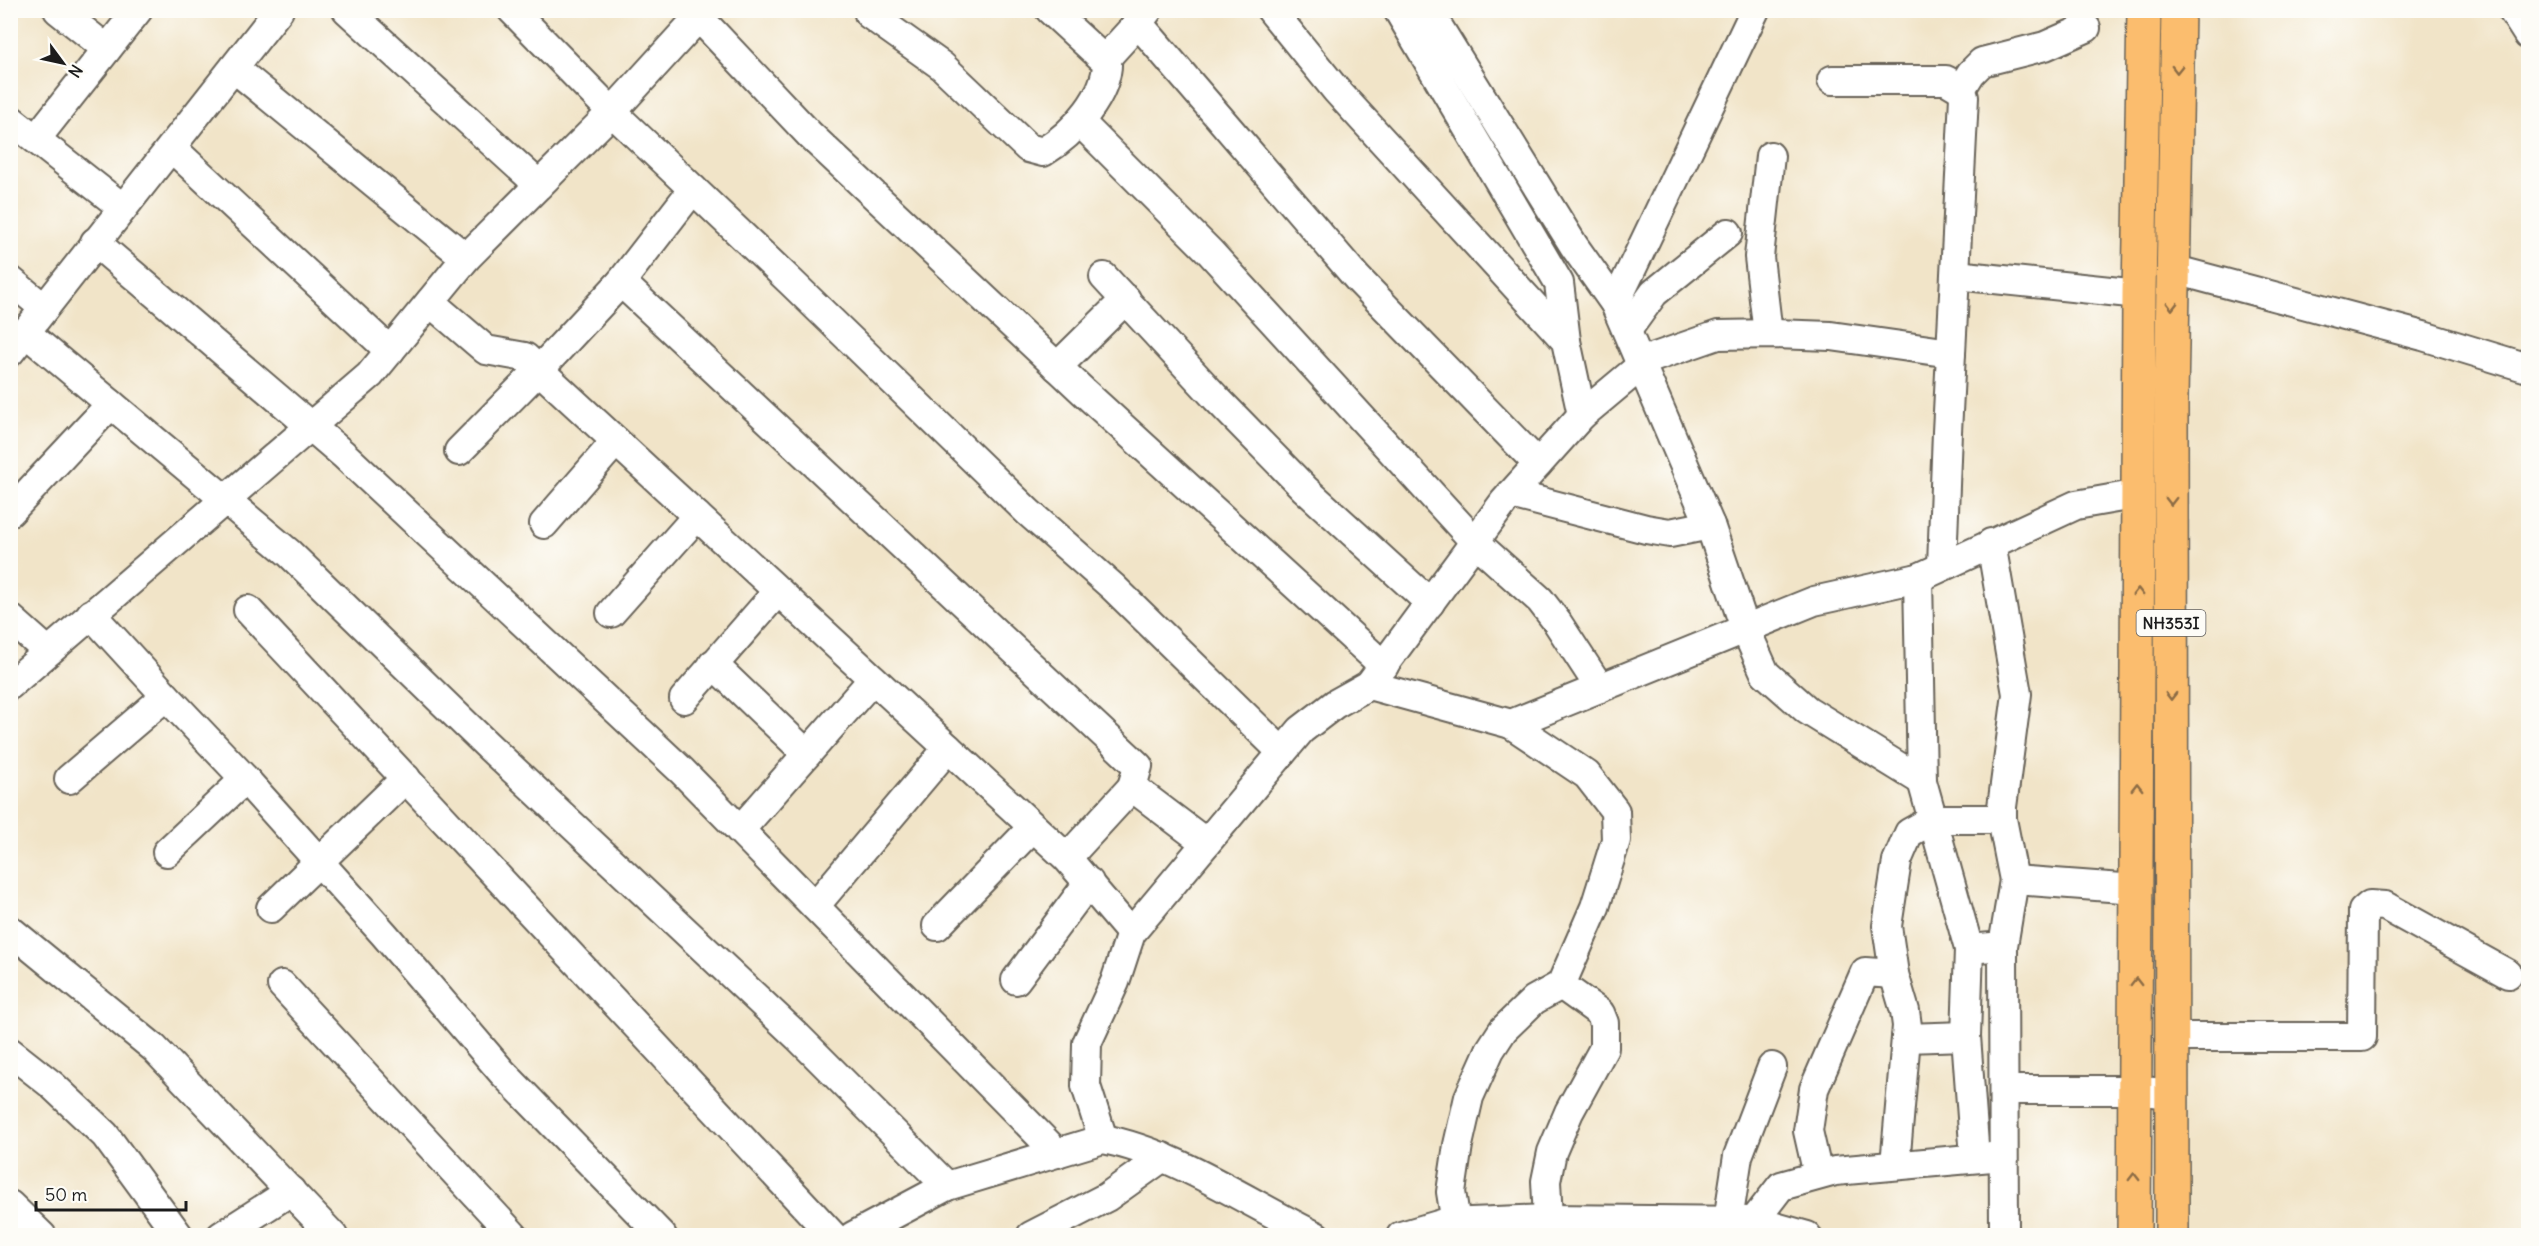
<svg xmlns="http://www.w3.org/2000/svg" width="2539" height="1246" viewBox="0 0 2539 1246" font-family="Delius,sans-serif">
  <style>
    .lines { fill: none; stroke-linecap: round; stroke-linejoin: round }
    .minor-casing { stroke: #676258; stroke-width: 32 }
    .highway-casing { stroke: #676258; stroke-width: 36 }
    .minor { stroke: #fff; stroke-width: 28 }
    .highway { stroke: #fbbd6e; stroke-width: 33 }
    .oneway { stroke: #8c6c45 }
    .labels { text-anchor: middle; stroke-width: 4.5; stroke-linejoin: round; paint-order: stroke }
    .shield { fill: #fdfcf7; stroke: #605f5e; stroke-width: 1.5 }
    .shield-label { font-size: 16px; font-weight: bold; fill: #1c1c1c }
  </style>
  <rect width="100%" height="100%" fill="#fdfcf7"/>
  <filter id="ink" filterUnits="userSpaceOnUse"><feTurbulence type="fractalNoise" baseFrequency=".0167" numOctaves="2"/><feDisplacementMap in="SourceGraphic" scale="12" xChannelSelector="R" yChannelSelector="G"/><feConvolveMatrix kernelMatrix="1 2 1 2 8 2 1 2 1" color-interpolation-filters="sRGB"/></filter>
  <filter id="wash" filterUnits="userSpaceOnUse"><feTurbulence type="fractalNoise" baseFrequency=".008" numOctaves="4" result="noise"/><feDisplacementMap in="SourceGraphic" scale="24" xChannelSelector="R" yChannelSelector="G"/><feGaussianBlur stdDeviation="1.35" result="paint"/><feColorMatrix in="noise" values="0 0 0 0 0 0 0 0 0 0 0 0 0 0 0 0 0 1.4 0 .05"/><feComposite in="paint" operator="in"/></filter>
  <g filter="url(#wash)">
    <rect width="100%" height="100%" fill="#f1e4c8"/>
  </g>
  <g filter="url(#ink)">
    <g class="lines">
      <defs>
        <g id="minor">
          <path d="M58 10 107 49"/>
          <path d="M347 10 539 185"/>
          <path d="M512 10 612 112 791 282 1028 512 1113 587 1282 752"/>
          <path d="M692 10 810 135 1084 392 1384 666"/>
          <path d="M873 10 869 14 942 66 1028 148 1043 152C1073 134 1110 94 1107 57"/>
          <path d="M1050 10 1100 56 1107 57 1138 23"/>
          <path d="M1148 10 1138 23 1357 278 1538 464"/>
          <path d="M1271 10 1336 90 1566 341 1582 415"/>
          <path d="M1398 10 1559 283 1566 341"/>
          <path d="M1428 10 1574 246 1615 304 1710 525 1745 628 1765 673 1807 710 1922 781"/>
          <path d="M2512 10 2528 35"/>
          <path d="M234 68 466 258"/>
          <path d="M1832 80H1946L1961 89 1964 97 1947 432 1942 566"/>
          <path d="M1961 89 1971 73 1982 62 2045 46 2086 28"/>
          <path d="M10 119 123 208"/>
          <path d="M1080 122 1210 252 1475 542 1540 600 1557 622 1600 688"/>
          <path d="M36 139 138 10"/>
          <path d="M172 148 390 351"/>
          <path d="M693 189 621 282 1138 766 1132 787 1206 843"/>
          <path d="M95 242 343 454 682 771 1057 1153"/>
          <path d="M2172 269 2423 336 2528 368"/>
          <path d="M1956 275 2139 294"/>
          <path d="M1104 277 1216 398 1305 489 1430 603"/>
          <path d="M10 280 44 308"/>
          <path d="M430 302 486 350 525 357 539 370 1067 858 1131 933"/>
          <path d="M1615 304 1755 10"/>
          <path d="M1628 329 1654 293 1728 233"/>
          <path d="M25 332 289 553 486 744 798 1037 947 1186"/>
          <path d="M1768 334 1759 257 1770 156"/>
          <path d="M10 352 279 10"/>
          <path d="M1057 367 1126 299"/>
          <path d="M459 451 539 370 621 282"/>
          <path d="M1511 494 1646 529 1670 533 1710 525"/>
          <path d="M10 512 111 404"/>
          <path d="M544 524 616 441"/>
          <path d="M1991 543 2017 694 2002 807V819L2014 880"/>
          <path d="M1918 578 1922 781 1969 949 2003 946"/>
          <path d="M248 610 833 1236"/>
          <path d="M611 613 697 516"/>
          <path d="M91 614 166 696"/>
          <path d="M10 618 47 651"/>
          <path d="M713 664 807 754"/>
          <path d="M10 685 370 375 466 258 612 112 705 10"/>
          <path d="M1369 685 1511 724 1814 601 1918 578 2076 505 2139 494"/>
          <path d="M684 699 778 591"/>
          <path d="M69 779 166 696 245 779 384 934 502 1072 662 1236"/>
          <path d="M740 830 873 679"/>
          <path d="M167 852 245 779"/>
          <path d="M1067 858 1132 787"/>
          <path d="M815 906 948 748"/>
          <path d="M271 908 406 778"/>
          <path d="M937 926 1033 827"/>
          <path d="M10 930 154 1048 333 1236"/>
          <path d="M1969 949 1966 1036 1975 1158"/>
          <path d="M1894 974 1905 1011 1907 1026 1895 1165"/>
          <path d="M1016 980 1089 882"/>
          <path d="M282 985 514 1236"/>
          <path d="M2170 1037H2362L2363 911 2370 905 2385 906 2508 974"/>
          <path d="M1906 1038 1966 1036"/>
          <path d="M10 1052 52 1085 105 1135 179 1236"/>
          <path d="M2004 1090H2135L2171 1094"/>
          <path d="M1103 1139 1086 1086 1087 1043 1115 982 1131 933 1301 730 1335 704 1369 685 1504 502 1582 415 1649 359 1718 335 1775 334 1831 336 1951 353"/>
          <path d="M1818 1175 1808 1131 1814 1089 1865 972 1894 974 1887 926 1897 861 1909 833 1934 819H2002"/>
          <path d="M10 1205 42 1236"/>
          <path d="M1548 1219 1546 1181 1552 1152 1569 1112 1604 1048V1023L1600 1013 1561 985"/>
          <path d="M1728 1221 1738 1156 1772 1067"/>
          <path d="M1754 1221 1807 1236"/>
          <path d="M1456 1223 1451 1192 1458 1145 1469 1097 1490 1050 1503 1030 1534 1000 1561 985 1595 907 1616 840 1615 811 1587 775 1511 724"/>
          <path d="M221 1236 291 1191"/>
          <path d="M853 1236 947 1186 1103 1139C1174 1152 1250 1204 1316 1236"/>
          <path d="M1031 1236 1107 1197 1163 1157"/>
          <path d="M1401 1236 1445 1223 1548 1219 1754 1221 1781 1186 1835 1171 2003 1156"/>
          <path d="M2004 1236 2003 946 2014 880 2136 889"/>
        </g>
        <g id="highway">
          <path d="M2134 1236 2139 294 2144 10"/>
          <path d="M2172 1236 2171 399 2178 10"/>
        </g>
      </defs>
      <use href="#minor" class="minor-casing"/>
      <use href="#highway" class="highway-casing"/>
      <use href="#minor" class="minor"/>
      <use href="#highway" class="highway"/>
    </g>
    <defs><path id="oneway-chevron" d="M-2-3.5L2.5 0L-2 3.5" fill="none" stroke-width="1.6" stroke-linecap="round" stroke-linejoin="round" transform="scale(1.5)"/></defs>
    <g class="oneway">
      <use href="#oneway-chevron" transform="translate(2177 69) rotate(91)"/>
      <use href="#oneway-chevron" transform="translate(2172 306) rotate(90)"/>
      <use href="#oneway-chevron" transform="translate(2171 501) rotate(90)"/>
      <use href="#oneway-chevron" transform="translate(2138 592) rotate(-90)"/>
      <use href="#oneway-chevron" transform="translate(2171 696) rotate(90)"/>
      <use href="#oneway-chevron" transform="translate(2137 787) rotate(-90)"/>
      <use href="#oneway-chevron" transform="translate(2136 982) rotate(-90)"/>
      <use href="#oneway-chevron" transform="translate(2134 1177) rotate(-90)"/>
    </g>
  </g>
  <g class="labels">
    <rect class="shield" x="2136.5" y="610" width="69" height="26" rx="4.5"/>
    <g class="shield-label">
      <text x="2171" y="629">NH353I</text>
    </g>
  </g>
  <rect width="2539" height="1246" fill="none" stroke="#fdfcf7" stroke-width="36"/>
  <g transform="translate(63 63) rotate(123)" stroke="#fdfcf7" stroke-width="4.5" paint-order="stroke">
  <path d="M0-4.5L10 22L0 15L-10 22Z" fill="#1c1c1c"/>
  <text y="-9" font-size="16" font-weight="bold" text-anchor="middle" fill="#1c1c1c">N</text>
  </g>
  <path d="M36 1201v9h150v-9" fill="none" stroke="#1c1c1c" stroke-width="3"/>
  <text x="45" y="1201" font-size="18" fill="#1c1c1c" stroke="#fdfcf7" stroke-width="4.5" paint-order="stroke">50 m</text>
</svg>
